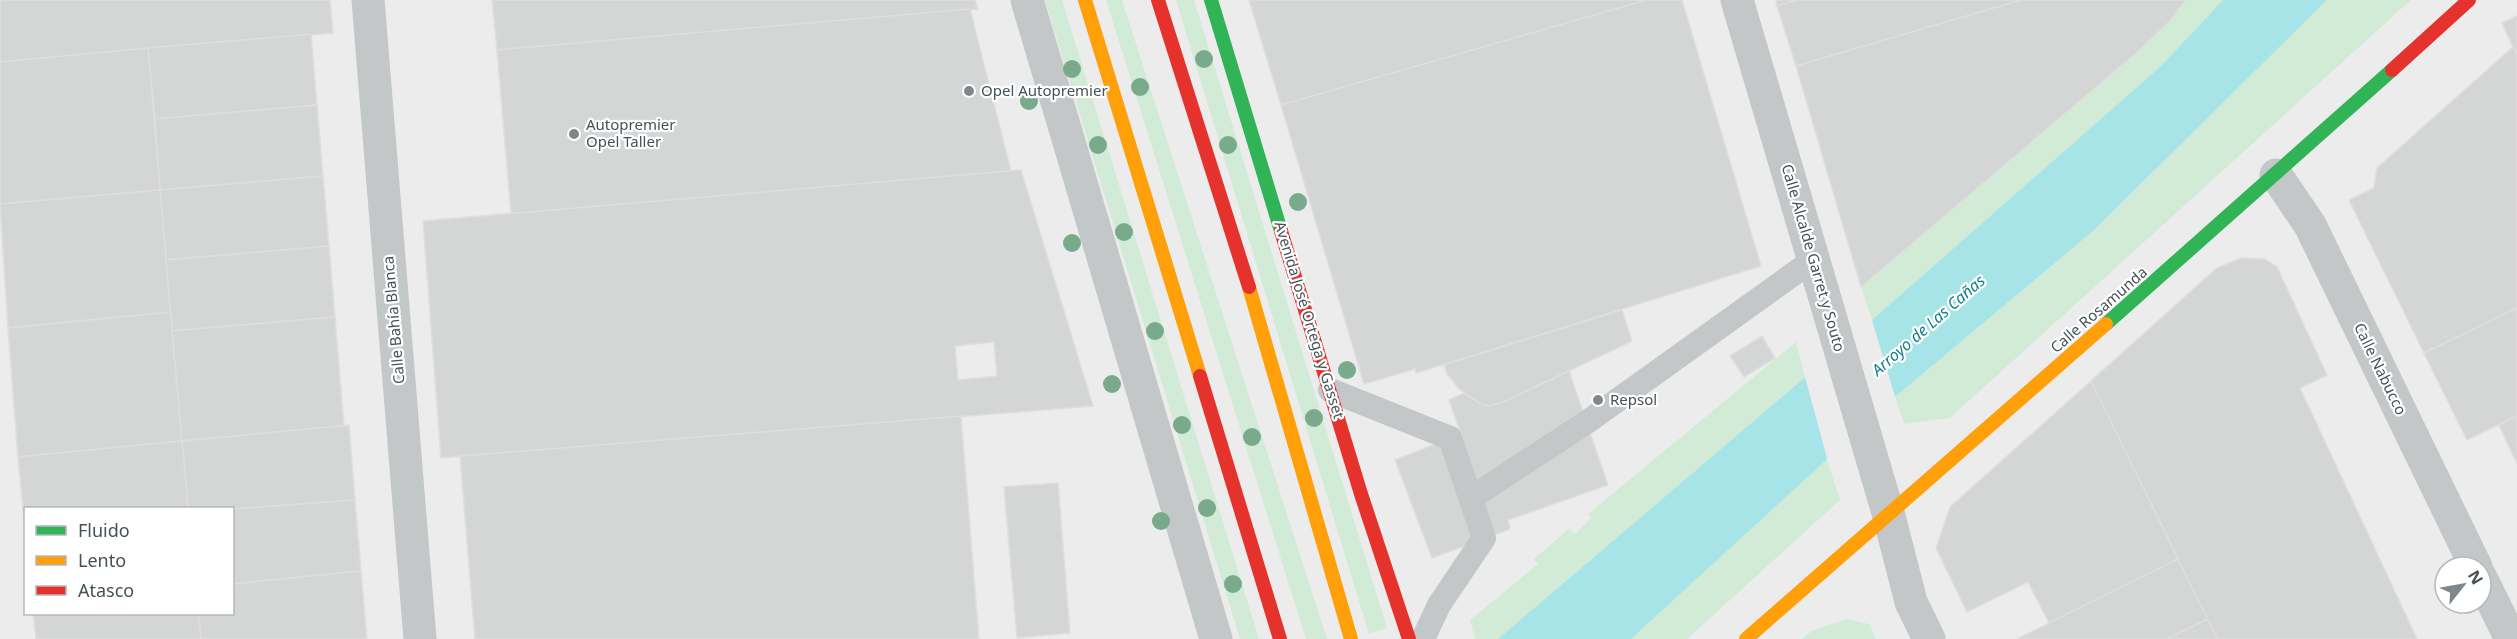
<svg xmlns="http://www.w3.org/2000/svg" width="2517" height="639" viewBox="0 0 2517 639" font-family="'Noto Sans',sans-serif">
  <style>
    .green { fill: #d1ebd7 }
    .water { fill: #a6e4e8 }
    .pier { fill: #edecec }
    .building { fill: #d4d5d5; stroke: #dededf; stroke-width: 1.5; fill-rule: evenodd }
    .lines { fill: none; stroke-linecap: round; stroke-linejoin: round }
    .lane { stroke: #c3c7c8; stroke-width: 24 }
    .street { stroke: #c3c7c8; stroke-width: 33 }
    .fast { stroke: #30b455; stroke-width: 14 }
    .slow { stroke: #ff9f0a; stroke-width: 14 }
    .jam { stroke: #e5322d; stroke-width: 14 }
    .tree { fill: #79aa8b }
    .poi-dot { fill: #80878b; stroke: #fff; stroke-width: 2 }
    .labels { text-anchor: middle; stroke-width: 4.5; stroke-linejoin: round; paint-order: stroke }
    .poi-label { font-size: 15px; fill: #455157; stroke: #fff; text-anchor: start }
    .street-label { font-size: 15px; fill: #455157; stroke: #fff }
    .water-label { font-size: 16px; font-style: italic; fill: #127f88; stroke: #fff }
  </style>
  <rect width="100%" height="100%" fill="#edecec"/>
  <g class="green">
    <path d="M1045 0H1062L1259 639H1240Z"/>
    <path d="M1106 0H1122L1327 639H1306Z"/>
    <path d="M1176 0H1194L1387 628 1369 634Z"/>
    <path d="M2186 0H2223L2161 66 1872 320 1861 287 2135 54 2170 21Z"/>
    <path d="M2327 0H2411L1950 418 1904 424 1895 397 2093 231Z"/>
    <path d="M1796 342 1805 377 1498 639H1475L1470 620 1538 564 1534 559 1569 529 1575 534 1591 518 1588 514Z"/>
    <path d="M1827 459 1840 500 1687 639H1631Z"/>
    <path d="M1846 619 1869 624 1876 639H1802L1812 631Z"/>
  </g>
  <path class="water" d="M2223 0H2327L2093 231 1895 397 1631 639H1498L1872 320 2161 66Z"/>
  <path class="pier" d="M1871 317 1896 400 1828 462 1804 373Z"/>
  <g class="building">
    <path d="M0 0H330L333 33 0 62Z"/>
    <path d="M492 0H975L978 9 497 50Z"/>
    <path d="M1249 0H1647L1281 105Z"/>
    <path d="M1647 0H1682L1761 266 1416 373 1415 369 1364 384 1281 105Z"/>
    <path d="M1776 0H1798L1777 6Z"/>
    <path d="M1798 0H2021L1796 66 1777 6Z"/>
    <path d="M2021 0H2186L2170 21 2135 54 1861 287 1796 66Z"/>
    <path d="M970 9 1011 171 511 214 497 50Z"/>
    <path d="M2517 16V56L2502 23Z"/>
    <path d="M311 34 317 105 155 119 148 48Z"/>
    <path d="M2513 47 2517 56V308L2424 353 2349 200 2374 188 2377 168Z"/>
    <path d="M148 48 160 190 0 204V62Z"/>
    <path d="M317 105 323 176 160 190 155 119Z"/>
    <path d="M1021 170 1093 406 441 458 423 221ZM994 342 997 376 958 380 955 346Z"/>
    <path d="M323 176 329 246 166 260 160 190Z"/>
    <path d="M160 190 171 312 8 328 0 204Z"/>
    <path d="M329 246 335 317 172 331 166 260Z"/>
    <path d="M2241 258 2265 259 2277 267 2327 375 2300 388 2417 639H2217L2091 381 2217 268Z"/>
    <path d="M2517 308V416L2467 440 2424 353Z"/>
    <path d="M1622 310 1632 341 1506 401 1489 406 1481 404 1459 389 1447 374 1444 365Z"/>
    <path d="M171 312 182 441 18 457 8 328Z"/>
    <path d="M335 317 344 426 182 441 172 331Z"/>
    <path d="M1762 336 1775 358 1744 377 1730 356Z"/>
    <path d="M1569 371 1608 485 1508 520 1510 529 1432 558 1395 460 1461 434 1449 400 1464 393 1481 404 1489 406 1506 401Z"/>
    <path d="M2091 381 2178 559 2049 623 2028 582 1967 612 1936 548 1950 507Z"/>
    <path d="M961 416 979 639H475L460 456Z"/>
    <path d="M2517 416V464L2499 425Z"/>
    <path d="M349 425 355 500 232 509 188 508 182 441Z"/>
    <path d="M182 441 188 508H26L25 529 18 457Z"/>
    <path d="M1058 483 1070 633 1017 638 1004 487Z"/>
    <path d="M355 500 361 571 232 584V509Z"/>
    <path d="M2178 559 2208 619 2167 639H2017Z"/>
    <path d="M361 571 367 639H201L198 614H232V584Z"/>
    <path d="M33 614H198L201 639H36Z"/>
    <path d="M2208 619 2217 639H2167Z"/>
  </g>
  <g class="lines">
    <g class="lane">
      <path d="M1330 390 1450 438 1484 538 1439 605 1423 639"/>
      <path d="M1471 498 1587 422 1813 260"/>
    </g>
    <g class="street">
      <path d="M368 0 420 639"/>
      <path d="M1027 0 1216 639"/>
      <path d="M1737 0 1889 516 1911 602 1929 639"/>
      <path d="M2276 175 2310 225 2476 567"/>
      <path d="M2481 578 2511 639"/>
    </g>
    <g class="fast">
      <path d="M1211 0 1281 231"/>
      <path d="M2106 324 2392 70"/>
    </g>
    <g class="slow">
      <path d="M1085 0 1200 376"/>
      <path d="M1249 287 1351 639"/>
      <path d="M1746 639 2106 324"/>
    </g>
    <g class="jam">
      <path d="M1158 0 1249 287"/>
      <path d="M2392 70 2469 0"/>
      <path d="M1281 231 1361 494 1409 639"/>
      <path d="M1200 376 1280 639"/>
    </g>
  </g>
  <g class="tree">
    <circle cx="1204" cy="59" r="9"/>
    <circle cx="1072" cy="69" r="9"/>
    <circle cx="1140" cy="87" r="9"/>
    <circle cx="1029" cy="101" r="9"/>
    <circle cx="1098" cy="145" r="9"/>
    <circle cx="1228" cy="145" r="9"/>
    <circle cx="1298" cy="202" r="9"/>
    <circle cx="1124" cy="232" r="9"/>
    <circle cx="1072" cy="243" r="9"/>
    <circle cx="1155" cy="331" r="9"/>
    <circle cx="1347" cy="370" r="9"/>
    <circle cx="1112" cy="384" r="9"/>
    <circle cx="1314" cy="418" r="9"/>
    <circle cx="1182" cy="425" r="9"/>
    <circle cx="1252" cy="437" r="9"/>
    <circle cx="1207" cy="508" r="9"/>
    <circle cx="1161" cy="521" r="9"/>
    <circle cx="1233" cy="584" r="9"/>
  </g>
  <g class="poi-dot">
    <circle cx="969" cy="91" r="6"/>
    <circle cx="574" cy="134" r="6"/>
    <circle cx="1598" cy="400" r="6"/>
  </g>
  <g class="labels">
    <g class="poi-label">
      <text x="981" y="96">Opel Autopremier</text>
      <text x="586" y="130">Autopremier<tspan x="586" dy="17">Opel Taller</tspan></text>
      <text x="1610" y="405">Repsol</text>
    </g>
    <g class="street-label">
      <text transform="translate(1813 258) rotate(74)" y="5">Calle Alcalde Garret y Souto</text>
      <text transform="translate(2099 310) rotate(-41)" y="5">Calle Rosamunda</text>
      <text transform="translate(394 320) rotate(-95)" y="5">Calle Bahía Blanca</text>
      <text transform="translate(1309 320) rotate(73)" y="5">Avenida José Ortega y Gasset</text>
      <text transform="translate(2380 369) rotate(64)" y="5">Calle Nabucco</text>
    </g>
    <g class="water-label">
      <text transform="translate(1928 325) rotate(-41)" y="6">Arroyo de Las Cañas</text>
    </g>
  </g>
  <rect x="24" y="507" width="210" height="108" fill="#ffffff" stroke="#b5b9bc" stroke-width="1.5"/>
  <rect x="36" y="526" width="30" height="9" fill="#30b455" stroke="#b5b9bc" stroke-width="1.5"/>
  <text x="78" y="537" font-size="18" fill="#455157">Fluido</text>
  <rect x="36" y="556" width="30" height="9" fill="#ff9f0a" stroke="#b5b9bc" stroke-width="1.5"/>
  <text x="78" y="567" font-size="18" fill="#455157">Lento</text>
  <rect x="36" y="586" width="30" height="9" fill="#e5322d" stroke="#b5b9bc" stroke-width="1.5"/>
  <text x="78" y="597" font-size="18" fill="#455157">Atasco</text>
  <g transform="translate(2463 585) rotate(59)"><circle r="28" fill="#ffffff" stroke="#b5b9bc" stroke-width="1.5"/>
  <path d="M0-4.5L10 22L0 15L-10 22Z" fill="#80878b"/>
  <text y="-9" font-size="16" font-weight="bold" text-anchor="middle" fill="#455157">N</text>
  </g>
</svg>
